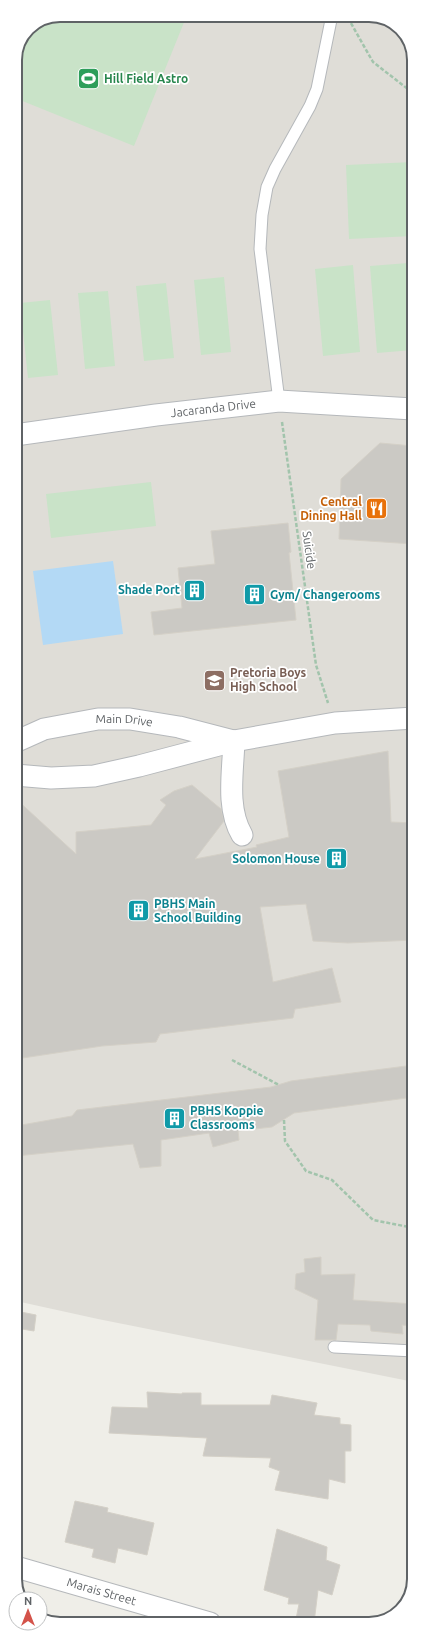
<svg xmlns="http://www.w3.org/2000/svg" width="429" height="1639" viewBox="0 0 429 1639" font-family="Ubuntu,sans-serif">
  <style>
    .education { fill: #dfddd7 }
    .green { fill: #c9e3c8 }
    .water { fill: #b3d9f5 }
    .building { fill: #cbc9c4; stroke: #d4d0c7 }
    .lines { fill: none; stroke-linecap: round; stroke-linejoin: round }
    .service-casing { stroke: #b5b8bb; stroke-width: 13 }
    .minor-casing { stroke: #b5b8bb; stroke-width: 23 }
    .path { stroke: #a2c4ac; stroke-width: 2.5; stroke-dasharray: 4 2; stroke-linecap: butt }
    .service { stroke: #fff; stroke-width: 11 }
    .minor { stroke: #fff; stroke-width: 21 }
    .labels { text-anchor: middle; stroke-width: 3.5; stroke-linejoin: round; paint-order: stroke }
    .leisure-label { font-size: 12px; font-weight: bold; fill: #27864d; stroke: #fff; text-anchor: start }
    .street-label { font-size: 12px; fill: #5f6366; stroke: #fff }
    .food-label { font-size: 12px; font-weight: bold; fill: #c56008; stroke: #fff; text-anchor: end }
    .culture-label { font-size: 12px; font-weight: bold; fill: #0d838f; stroke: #fff; text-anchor: start }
    .education-label { font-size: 12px; font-weight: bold; fill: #785e54; stroke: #fff; text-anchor: start }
    .rim { fill: none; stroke: #5f6366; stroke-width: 2 }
  </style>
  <rect width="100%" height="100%" fill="#efeee8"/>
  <path class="education" d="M61 15H374L399 26 413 52 414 1382 98 1319 16 1301 15 60 28 28Z"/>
  <g class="green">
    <path d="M61 15H187L134 146 15 98V60L28 28Z"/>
    <path d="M413 162V236L349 239 346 165Z"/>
    <path d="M408 263 413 332V350L377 353 370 266Z"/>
    <path d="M353 265 360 352 323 356 315 269Z"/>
    <path d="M224 277 231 352 201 355 194 280Z"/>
    <path d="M166 283 174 358 144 361 136 286Z"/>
    <path d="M108 291 115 366 85 369 78 293Z"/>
    <path d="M50 300 58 375 28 378 20 303Z"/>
    <path d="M151 482 156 526 51 538 46 494Z"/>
  </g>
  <path class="water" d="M113 561 123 634 43 645 33 571Z"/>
  <g class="building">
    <path d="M380 443 413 446V544L339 539 341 479Z"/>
    <path d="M288 523 291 552 289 553 296 620 154 635 151 612 182 608 178 568 215 564 211 531Z"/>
    <path d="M388 751 391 822 414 823V940L348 943 313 941 306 904 260 907 273 982 332 968 341 1002 295 1009 293 1018 160 1034 156 1042 102 1046 16 1059 15 798 76 854V832L151 825 166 805 160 800 174 791 192 785 221 809 224 821 195 859 257 847 256 845 289 837 278 771Z"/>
    <path d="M414 1065V1097L294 1113 272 1127 238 1131 239 1140 213 1147 209 1133 161 1140V1166L140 1168 133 1144 16 1156V1126L72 1116 77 1110 271 1087 291 1081Z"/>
    <path d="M321 1257V1275L355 1274 353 1300 414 1304V1326L402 1325 403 1334 371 1331 370 1325 338 1324 336 1340H315L318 1300 295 1289 296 1274 305 1272 304 1259Z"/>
    <path d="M16 1311 36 1315 34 1331 16 1328Z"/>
    <path d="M147 1392 182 1394V1393H201V1405H270L272 1395 317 1403 314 1415 340 1418V1424L351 1425V1451H345V1483L329 1479 328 1499 275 1490 280 1471 269 1467 271 1458 203 1456 207 1438 109 1433 112 1407 148 1408Z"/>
    <path d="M75 1501 108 1508 107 1512 154 1523 147 1555 118 1548 115 1563 92 1557 94 1549 65 1542Z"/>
    <path d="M277 1529 327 1547 326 1560 340 1565 332 1595 318 1590 314 1623 296 1619 299 1604H288L289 1598 264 1590Z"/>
  </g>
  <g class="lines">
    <defs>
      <g id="service">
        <path d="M279 401 260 249 262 215 267 187 275 169 310 106 317 89 332 15"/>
        <path d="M334 1347 414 1351"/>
      </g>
      <g id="minor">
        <path id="s1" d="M15 435 156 415 279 401 413 409"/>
        <path d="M234 741C233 772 226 808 242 835"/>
        <path id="s2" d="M15 742 44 729 98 719H130L179 727 233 741"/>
        <path d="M15 775 51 778 94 776 139 766 234 741 335 723 414 718"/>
        <path id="s3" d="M16 1567 210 1623"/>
      </g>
    </defs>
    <use href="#service" class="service-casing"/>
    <use href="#minor" class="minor-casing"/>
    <g class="path">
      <path d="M348 18 373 62 413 93"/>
      <path d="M282 422 316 665 328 703"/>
      <path d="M232 1060 279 1085"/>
      <path d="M284 1120 285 1141 306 1171 332 1180 373 1220 409 1227 414 1226"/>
    </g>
    <use href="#service" class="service"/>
    <use href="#minor" class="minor"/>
  </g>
  <defs>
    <symbol id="stadium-square" viewBox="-11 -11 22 22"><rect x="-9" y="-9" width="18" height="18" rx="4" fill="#2e9e5b" stroke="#fff"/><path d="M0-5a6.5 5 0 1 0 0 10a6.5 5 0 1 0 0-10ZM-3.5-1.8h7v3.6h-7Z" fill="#fff"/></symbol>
    <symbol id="restaurant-square" viewBox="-11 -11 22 22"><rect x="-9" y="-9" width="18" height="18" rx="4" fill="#e8710a" stroke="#fff"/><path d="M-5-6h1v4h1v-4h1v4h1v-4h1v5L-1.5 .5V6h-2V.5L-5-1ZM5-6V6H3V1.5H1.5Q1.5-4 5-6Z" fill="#fff"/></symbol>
    <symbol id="building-square" viewBox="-11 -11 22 22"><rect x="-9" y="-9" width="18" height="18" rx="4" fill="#0f9aa8" stroke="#fff"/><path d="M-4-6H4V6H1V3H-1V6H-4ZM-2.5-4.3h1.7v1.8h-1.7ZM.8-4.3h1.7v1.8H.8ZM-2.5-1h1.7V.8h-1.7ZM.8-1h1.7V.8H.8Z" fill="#fff"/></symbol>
    <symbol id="school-square" viewBox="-11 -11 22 22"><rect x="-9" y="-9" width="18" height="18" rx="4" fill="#8d6e63" stroke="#fff"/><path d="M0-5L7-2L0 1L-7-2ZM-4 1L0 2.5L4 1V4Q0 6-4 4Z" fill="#fff"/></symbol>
  </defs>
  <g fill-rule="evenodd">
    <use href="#stadium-square" x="76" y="66" width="25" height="25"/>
    <use href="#restaurant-square" x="364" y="496" width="25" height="25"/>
    <use href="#building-square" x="182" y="578" width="25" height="25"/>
    <use href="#building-square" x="242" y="582" width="25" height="25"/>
    <use href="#school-square" x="202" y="668" width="25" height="25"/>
    <use href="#building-square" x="324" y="846" width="25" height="25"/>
    <use href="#building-square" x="126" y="898" width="25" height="25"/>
    <use href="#building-square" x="162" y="1106" width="25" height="25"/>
  </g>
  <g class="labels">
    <g class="leisure-label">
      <text x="104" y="83">Hill Field Astro</text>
    </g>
    <g class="street-label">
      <text dy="4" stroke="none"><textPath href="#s1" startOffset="200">Jacaranda Drive</textPath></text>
      <text transform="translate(309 550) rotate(82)" y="4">Suicide</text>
      <text dy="4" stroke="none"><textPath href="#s2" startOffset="113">Main Drive</textPath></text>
      <text dy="4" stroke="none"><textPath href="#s3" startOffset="89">Marais Street</textPath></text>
    </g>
    <g class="food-label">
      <text x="362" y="506">Central<tspan x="362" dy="14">Dining Hall</tspan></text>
    </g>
    <g class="culture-label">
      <text x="180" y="594" text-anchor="end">Shade Port</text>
      <text x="270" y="599">Gym/ Changerooms</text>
      <text x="320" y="863" text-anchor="end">Solomon House</text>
      <text x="154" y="908">PBHS Main<tspan x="154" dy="14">School Building</tspan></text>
      <text x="190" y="1115">PBHS Koppie<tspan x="190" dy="14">Classrooms</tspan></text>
    </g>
    <g class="education-label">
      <text x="230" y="677">Pretoria Boys<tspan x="230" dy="14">High School</tspan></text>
    </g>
  </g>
  <path d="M0 0H429V1639H0ZM60 22H369A38 38 0 0 1 407 60V1579A38 38 0 0 1 369 1617H60A38 38 0 0 1 22 1579V60A38 38 0 0 1 60 22Z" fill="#fff" fill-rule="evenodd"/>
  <path class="rim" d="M60 22H369A38 38 0 0 1 407 60V1579A38 38 0 0 1 369 1617H60A38 38 0 0 1 22 1579V60A38 38 0 0 1 60 22Z"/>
  <g transform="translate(28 1611)"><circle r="19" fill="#ffffff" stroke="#bfc1c2"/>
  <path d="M0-3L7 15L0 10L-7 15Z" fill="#d4534a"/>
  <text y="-6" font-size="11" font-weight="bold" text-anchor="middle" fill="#5f6366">N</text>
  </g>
</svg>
